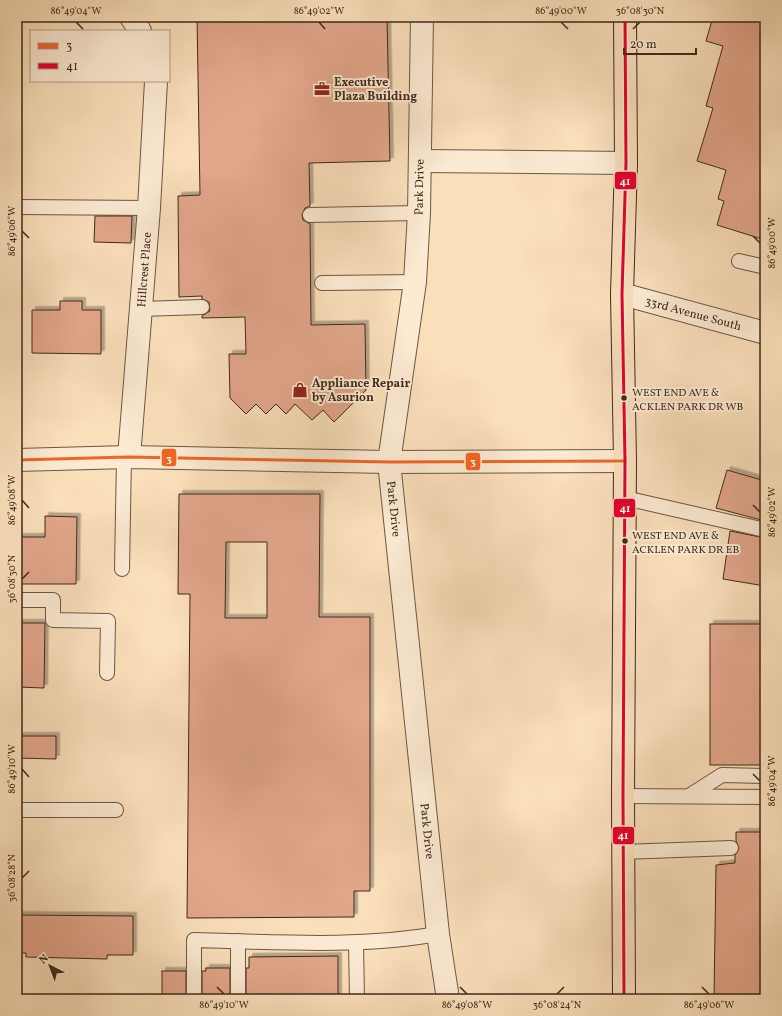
<svg xmlns="http://www.w3.org/2000/svg" width="782" height="1016" viewBox="0 0 782 1016" font-family="Vollkorn,serif">
  <style>
    .building { fill: #e2a68b; stroke: #3f291a; fill-rule: evenodd; filter: url(#shadow) }
    .lines { fill: none; stroke-linecap: round; stroke-linejoin: round }
    .service-casing { stroke: #6e5642; stroke-width: 16 }
    .minor-casing { stroke: #6e5642; stroke-width: 24 }
    .primary-casing { stroke: #3f291a; stroke-width: 24 }
    .service { stroke: #fcead3; stroke-width: 14 }
    .minor { stroke: #fcead3; stroke-width: 22 }
    .primary { stroke: #fadfbb; stroke-width: 22 }
    .bus-1-casing { stroke: #fcead3; stroke-width: 6 }
    .bus-2-casing { stroke: #fcead3; stroke-width: 6 }
    .bus-1 { stroke: #f26522; stroke-width: 3 }
    .bus-2 { stroke: #e4002b; stroke-width: 3 }
    .ticks { fill: none; stroke: #3f291a; stroke-width: 1.5 }
    .bus-dot { fill: #3f291a; stroke: #fcead3; stroke-width: 1.5 }
    .labels { text-anchor: middle; stroke-width: 4; stroke-linejoin: round; paint-order: stroke }
    .bus-label { font-size: 11px; fill: #3f291a; stroke: #fcead3; text-anchor: start }
    .poi-label { font-size: 12px; font-weight: bold; fill: #3f291a; stroke: #fcead3; text-anchor: start }
    .street-label { font-size: 12px; fill: #3f291a; stroke: #fcead3 }
    .line-badge { stroke: #fcead3; stroke-width: 1.5 }
    .badge-label { font-size: 11px; text-anchor: middle; font-weight: bold; fill: #fff }
    .neatline { fill: none; stroke: #3f291a; stroke-width: 1.5 }
    .ticks-label { font-size: 10px; text-anchor: middle; fill: #3f291a }
  </style>
  <defs>
    <filter id="shadow"><feDropShadow dx="3.5" dy="-3.5" stdDeviation="0" flood-color="#0004"/></filter>
  </defs>
  <rect width="100%" height="100%" fill="#fadfbb"/>
  <filter id="stains"><feTurbulence type="fractalNoise" baseFrequency=".005" numOctaves="4"/><feColorMatrix values="0 0 0 0 .2 0 0 0 0 .09 0 0 0 0 .02 0 0 0 .5 -.17"/></filter>
  <radialGradient id="worn" r=".72"><stop offset=".6" stop-color="#630" stop-opacity="0"/><stop offset="1" stop-color="#630" stop-opacity=".3"/></radialGradient>
  <g class="building">
    <path d="M197 17H387L390 161 309 163 310 206 305 208 302 215 303 220 310 224 311 325 365 324 366 390 334 422 323 410 312 420 295 404 286 414 276 404 266 414 256 404 246 414 230 398 229 354H246L245 317 202 318V316L210 311 209 302 202 299V296L179 297 178 196 200 195Z"/>
    <path d="M713 17H765V240L717 225 724 201 718 199 726 170 697 161 713 108 706 106 723 46 706 41Z"/>
    <path d="M95 216H132L131 243 94 242Z"/>
    <path d="M60 301H82V310H101V354L32 353V310H60Z"/>
    <path d="M727 470 765 481V521L716 508Z"/>
    <path d="M179 494H320L319 617H370V891H354V917L187 918 190 594H178ZM226 542H267V618H225Z"/>
    <path d="M45 516 77 517 76 584H17V537H45Z"/>
    <path d="M730 531 765 538V586L723 579Z"/>
    <path d="M17 623H45L44 688 17 687Z"/>
    <rect x="710" y="624" width="55" height="141"/>
    <path d="M17 736H56V759L17 758Z"/>
    <path d="M736 832H765V999H714L716 865 735 863V855L739 848 736 841Z"/>
    <path d="M17 915 133 916V955H107V959L26 957V953H17Z"/>
    <path d="M338 956V999H246V968H249V957Z"/>
    <path d="M206 968H230V999H202V971H206Z"/>
    <rect x="162" y="971" width="24" height="28"/>
  </g>
  <g class="lines">
    <defs>
      <g id="service">
        <path d="M17 207 149 208"/>
        <path d="M310 215 419 213"/>
        <path d="M739 261 765 267"/>
        <path d="M322 283 415 282"/>
        <path d="M141 309 202 307"/>
        <path d="M625 498 765 530"/>
        <path d="M122 569 124 457"/>
        <path d="M17 600H53V620L108 621 107 673"/>
        <path d="M623 796 765 797"/>
        <path d="M689 796 722 775 765 776"/>
        <path d="M17 810H116"/>
        <path d="M623 852 731 848"/>
        <path d="M238 941V999"/>
        <path d="M356 943 357 999"/>
        <path d="M194 999V940C275 942 358 948 438 934"/>
      </g>
      <g id="minor">
        <path d="M131 17 140 31"/>
        <path id="s1" d="M422 17 419 213 415 282 389 462 438 934 448 999"/>
        <path d="M420 161 626 163"/>
        <path id="s2" d="M622 294 765 333"/>
        <path id="s3" d="M129 457 149 208 156 81"/>
        <path d="M17 460 129 457 389 462 625 461"/>
      </g>
      <path id="primary" d="M624 999 623 796 625 461 622 294 626 163 625 17"/>
    </defs>
    <use href="#service" class="service-casing"/>
    <use href="#minor" class="minor-casing"/>
    <use href="#primary" class="primary-casing"/>
    <use href="#service" class="service"/>
    <use href="#minor" class="minor"/>
    <use href="#primary" class="primary"/>
    <defs>
      <path id="bus-1" d="M17 460 129 457 389 462 625 461"/>
      <path id="bus-2" d="M624 999 623 796 625 461 622 294 626 163 625 17"/>
    </defs>
    <use href="#bus-1" class="bus-1-casing"/>
    <use href="#bus-2" class="bus-2-casing"/>
    <use href="#bus-1" class="bus-1"/>
    <use href="#bus-2" class="bus-2"/>
  </g>
  <path class="ticks" d="M76 22 83 29M319 22 325 29M561 22 568 29M633 29 640 22M22 231 29 238M753 236 760 243M22 500 29 508M753 505 760 512M22 579 29 572M22 769 29 777M753 774 760 781M22 878 29 871M217 987 224 994M460 987 467 994M702 987 709 994M557 994 564 987"/>
  <defs>
    <symbol id="office-bare" viewBox="-9 -9 18 18"><path d="M-6-3h4V-5.5h4V-3h4V5H-6ZM-1-4.5V-3h2v-1.5ZM-6 0V1H6V0Z" fill="#8f2418" stroke="#fcead3" stroke-width="2.5" paint-order="stroke"/></symbol>
    <symbol id="shop-bare" viewBox="-9 -9 18 18"><path d="M-5-2.5h2.3a2.7 3.5 0 0 1 5.4 0H5L5.5 6h-11ZM-1.5-2.5h3a1.5 2.3 0 0 0-3 0Z" fill="#8f2418" stroke="#fcead3" stroke-width="2.5" paint-order="stroke"/></symbol>
  </defs>
  <g fill-rule="evenodd">
    <use href="#office-bare" x="311" y="78" width="22" height="22"/>
    <use href="#shop-bare" x="289" y="379" width="22" height="22"/>
  </g>
  <g class="bus-dot">
    <circle cx="624" cy="398" r="3.5"/>
    <circle cx="625" cy="541" r="3.5"/>
  </g>
  <g class="labels">
    <g class="bus-label">
      <text x="632" y="396">WEST END AVE &amp;<tspan x="632" dy="14">ACKLEN PARK DR WB</tspan></text>
      <text x="632" y="539">WEST END AVE &amp;<tspan x="632" dy="14">ACKLEN PARK DR EB</tspan></text>
    </g>
    <g class="poi-label">
      <text x="334" y="86">Executive<tspan x="334" dy="14">Plaza Building</tspan></text>
      <text x="312" y="387">Appliance Repair<tspan x="312" dy="14">by Asurion</tspan></text>
    </g>
    <g class="street-label">
      <text transform="translate(419 187) rotate(-89)" y="4">Park Drive</text>
      <text dy="4" stroke="none"><textPath href="#s3" startOffset="188">Hillcrest Place</textPath></text>
      <text dy="4" stroke="none"><textPath href="#s2" startOffset="74">33rd Avenue South</textPath></text>
      <text dy="4" stroke="none"><textPath href="#s1" startOffset="494">Park Drive</textPath></text>
      <text dy="4" stroke="none"><textPath href="#s1" startOffset="818">Park Drive</textPath></text>
    </g>
  </g>
  <g class="line-badge">
    <rect x="614" y="171" width="23" height="19" rx="4" fill="#e4002b"/>
    <rect x="161" y="448" width="16" height="19" rx="4" fill="#f26522"/>
    <rect x="465" y="452" width="16" height="19" rx="4" fill="#f26522"/>
    <rect x="613" y="498" width="23" height="20" rx="4" fill="#e4002b"/>
    <rect x="612" y="826" width="23" height="19" rx="4" fill="#e4002b"/>
  </g>
  <g class="badge-label">
    <text x="625" y="185">41</text>
    <text x="169" y="462">3</text>
    <text x="473" y="465">3</text>
    <text x="625" y="512">41</text>
    <text x="623" y="839">41</text>
  </g>
  <rect width="782" height="1016" fill="none" stroke="#fadfbb" stroke-width="44"/>
  <rect x="30" y="30" width="140" height="52" fill="#fcead3" stroke="#b09d89"/>
  <rect x="38" y="43" width="20" height="6" fill="#f26522" stroke="#b09d89"/>
  <text x="66" y="50" font-size="12" fill="#3f291a">3</text>
  <rect x="38" y="63" width="20" height="6" fill="#e4002b" stroke="#b09d89"/>
  <text x="66" y="70" font-size="12" fill="#3f291a">41</text>
  <g transform="translate(50 966) rotate(318)" stroke="#fcead3" stroke-width="3" paint-order="stroke">
  <path d="M0-3L7 15L0 10L-7 15Z" fill="#3f291a"/>
  <text y="-6" font-size="11" font-weight="bold" text-anchor="middle" fill="#3f291a">N</text>
  </g>
  <path d="M624 48v6h72v-6" fill="none" stroke="#3f291a" stroke-width="2"/>
  <text x="630" y="48" font-size="12" fill="#3f291a" stroke="#fcead3" stroke-width="3" paint-order="stroke">20 m</text>
  <rect x="22" y="22" width="738" height="972" class="neatline"/>
  <g class="ticks-label">
    <text x="76" y="14">86°49'04"W</text>
    <text x="319" y="14">86°49'02"W</text>
    <text x="561" y="14">86°49'00"W</text>
    <text x="640" y="14">36°08'30"N</text>
    <text transform="translate(11 231) rotate(-90)" y="4">86°49'06"W</text>
    <text transform="translate(771 243) rotate(-90)" y="4">86°49'00"W</text>
    <text transform="translate(11 500) rotate(-90)" y="4">86°49'08"W</text>
    <text transform="translate(771 512) rotate(-90)" y="4">86°49'02"W</text>
    <text transform="translate(11 579) rotate(-90)" y="4">36°08'30"N</text>
    <text transform="translate(11 769) rotate(-90)" y="4">86°49'10"W</text>
    <text transform="translate(771 781) rotate(-90)" y="4">86°49'04"W</text>
    <text transform="translate(11 878) rotate(-90)" y="4">36°08'28"N</text>
    <text x="224" y="1008">86°49'10"W</text>
    <text x="467" y="1008">86°49'08"W</text>
    <text x="557" y="1008">36°08'24"N</text>
    <text x="709" y="1008">86°49'06"W</text>
  </g>
  <rect width="100%" height="100%" filter="url(#stains)"/>
  <rect width="100%" height="100%" fill="url(#worn)"/>
</svg>
